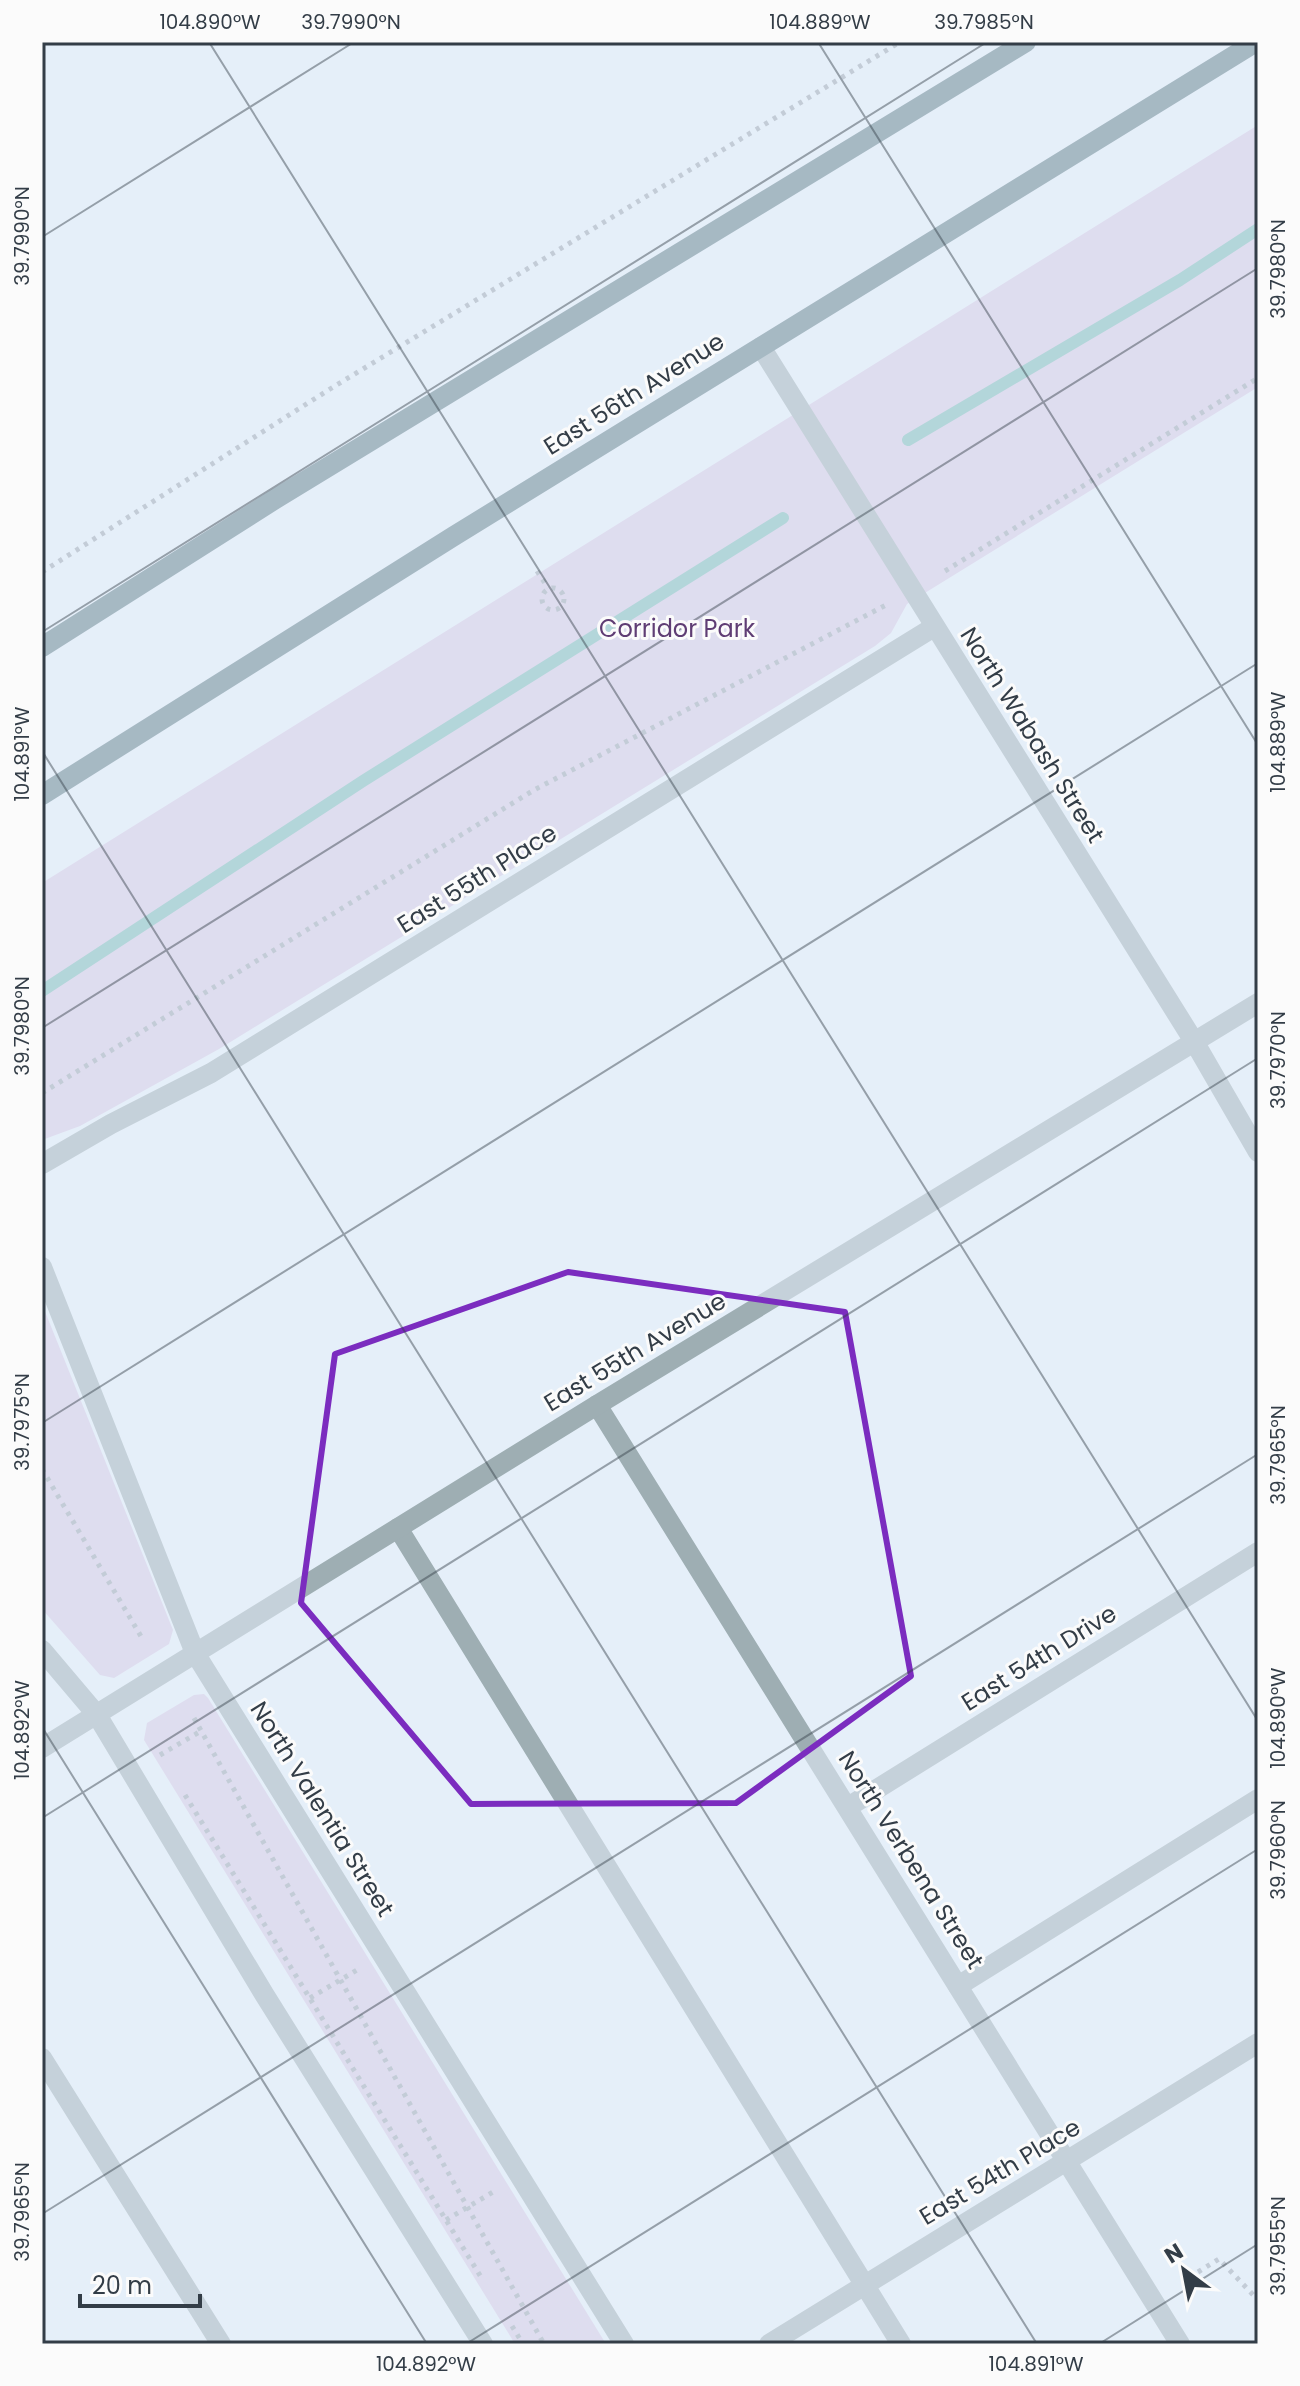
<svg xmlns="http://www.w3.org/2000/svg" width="1300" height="2386" viewBox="0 0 1300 2386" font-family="Poppins,sans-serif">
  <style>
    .green { fill: #d6c7e2 }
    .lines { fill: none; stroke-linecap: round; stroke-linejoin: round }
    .stream { stroke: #77b8b4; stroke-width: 12 }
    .path { stroke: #99a3ad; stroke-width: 5; stroke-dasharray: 4 6; stroke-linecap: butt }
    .lane { stroke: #9eaeb3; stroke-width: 20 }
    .street { stroke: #9eaeb3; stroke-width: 20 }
    .primary { stroke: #5a7882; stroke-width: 20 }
    .marked { fill: none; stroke: #7b2cbf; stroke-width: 6; stroke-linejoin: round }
    .ticks { fill: none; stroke: #333d47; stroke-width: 2; stroke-opacity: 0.45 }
    .labels { text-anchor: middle; stroke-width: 6; stroke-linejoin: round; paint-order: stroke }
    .street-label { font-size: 24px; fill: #333d47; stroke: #fbfbfb }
    .park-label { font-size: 24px; fill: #5f3d74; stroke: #fbfbfb }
    .neatline { fill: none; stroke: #333d47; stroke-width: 3 }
    .ticks-label { font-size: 20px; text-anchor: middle; fill: #333d47 }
  </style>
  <rect width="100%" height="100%" fill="#e5eff9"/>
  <g class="green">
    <path d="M1258 125V387L907 604 891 633 875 646 219 1049 80 1126 42 1140V883Z"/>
    <path d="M42 1304 173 1630 169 1644 114 1678 100 1675 42 1609Z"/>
    <path d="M204 1694 208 1698 606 2344H515L144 1740 147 1723 194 1695Z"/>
  </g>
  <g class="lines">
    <g class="stream">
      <path d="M908 440 1180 280 1258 229"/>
      <path d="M42 991 363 781 783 518"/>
    </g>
    <g class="path">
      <path d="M537 571 548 588"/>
      <path d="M945 571 1258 378"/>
      <path d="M42 572 330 389 900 42"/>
      <circle cx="553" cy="599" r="11"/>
      <path d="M42 1093 534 790 886 605"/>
      <path d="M42 1469 142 1638"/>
      <path d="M194 1718 544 2344"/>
      <path d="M160 1755 201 1731"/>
      <path d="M185 1795 481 2277"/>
      <path d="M310 1998 357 1970"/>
      <path d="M446 2220 493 2192"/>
      <path d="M1198 2272 1219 2259 1258 2300"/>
      <path d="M512 2326 523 2344"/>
    </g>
    <g class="lane">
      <path d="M398 1528 901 2344"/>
      <path d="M958 1986 1258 1799"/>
      <path d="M42 2058 221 2344"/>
    </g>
    <g class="street">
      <path d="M761 347 1195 1043 1258 1152"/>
      <path d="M42 1164 111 1124 211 1073 934 627"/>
      <path d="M42 1267 195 1653 624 2344"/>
      <path d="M597 1405 1180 2344"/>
      <path d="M42 1650 97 1715 264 1994 483 2344"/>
      <path d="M42 1748 597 1405 1258 1003"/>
      <path d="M848 1807 1258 1552"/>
      <path d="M769 2344 1258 2043"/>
    </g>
    <g class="primary">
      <path d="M42 647 277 498 1026 42"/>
      <path d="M42 795 454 536 1256 42"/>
    </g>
  </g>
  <path d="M0 0H1300V2386H0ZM568 1272 845 1312 911 1676 736 1803 471 1804 301 1603 335 1354Z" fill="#e5eff9" fill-opacity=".55" fill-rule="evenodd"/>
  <path class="marked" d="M568 1272 845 1312 911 1676 736 1803 471 1804 301 1603 335 1354Z"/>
  <path class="ticks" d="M209 42 1258 1721M818 42 1258 745M42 237 354 42M42 632 987 42M42 751 1037 2344M42 1028 1258 268M42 1423 1258 663M42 1727 427 2344M42 1818 1258 1058M42 2214 1258 1454M466 2344 1258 1849M1099 2344 1258 2244"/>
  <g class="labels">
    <g class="street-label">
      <text transform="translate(634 394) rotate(-32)" y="8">East 56th Avenue</text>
      <text transform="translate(1032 735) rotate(58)" y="8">North Wabash Street</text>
      <text transform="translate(477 879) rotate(-32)" y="8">East 55th Place</text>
      <text transform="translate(635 1352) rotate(-31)" y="8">East 55th Avenue</text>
      <text transform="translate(1039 1658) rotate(-32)" y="8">East 54th Drive</text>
      <text transform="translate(322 1809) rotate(58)" y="8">North Valentia Street</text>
      <text transform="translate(911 1860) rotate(58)" y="8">North Verbena Street</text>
      <text transform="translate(1000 2172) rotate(-31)" y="8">East 54th Place</text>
    </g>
    <g class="park-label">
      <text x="677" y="637">Corridor Park</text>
    </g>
  </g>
  <rect width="1300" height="2386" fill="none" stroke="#fbfbfb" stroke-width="88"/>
  <g transform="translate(1184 2270) rotate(328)" stroke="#fbfbfb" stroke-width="6" paint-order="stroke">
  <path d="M0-6L14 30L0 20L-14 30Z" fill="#333d47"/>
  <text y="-12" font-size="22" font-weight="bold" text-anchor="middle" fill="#333d47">N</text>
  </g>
  <path d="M80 2294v12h120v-12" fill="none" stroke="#333d47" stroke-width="4"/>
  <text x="92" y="2294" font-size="24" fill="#333d47" stroke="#fbfbfb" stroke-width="6" paint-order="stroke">20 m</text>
  <rect x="44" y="44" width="1212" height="2298" class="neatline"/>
  <g class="ticks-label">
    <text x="210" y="29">104.890°W</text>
    <text x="351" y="29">39.7990°N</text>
    <text x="820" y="29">104.889°W</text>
    <text x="984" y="29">39.7985°N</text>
    <text transform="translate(22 236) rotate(-90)" y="7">39.7990°N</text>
    <text transform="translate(1278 269) rotate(-90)" y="7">39.7980°N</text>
    <text transform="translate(1278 742) rotate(-90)" y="7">104.889°W</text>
    <text transform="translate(22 754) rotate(-90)" y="7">104.891°W</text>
    <text transform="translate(22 1026) rotate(-90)" y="7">39.7980°N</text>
    <text transform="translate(1278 1060) rotate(-90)" y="7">39.7970°N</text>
    <text transform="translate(22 1422) rotate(-90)" y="7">39.7975°N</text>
    <text transform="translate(1278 1455) rotate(-90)" y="7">39.7965°N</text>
    <text transform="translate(1278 1718) rotate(-90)" y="7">104.890°W</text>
    <text transform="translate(22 1730) rotate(-90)" y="7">104.892°W</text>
    <text transform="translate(1278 1850) rotate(-90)" y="7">39.7960°N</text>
    <text transform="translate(22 2212) rotate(-90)" y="7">39.7965°N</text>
    <text transform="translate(1278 2246) rotate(-90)" y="7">39.7955°N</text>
    <text x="426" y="2371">104.892°W</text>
    <text x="1036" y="2371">104.891°W</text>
  </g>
</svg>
